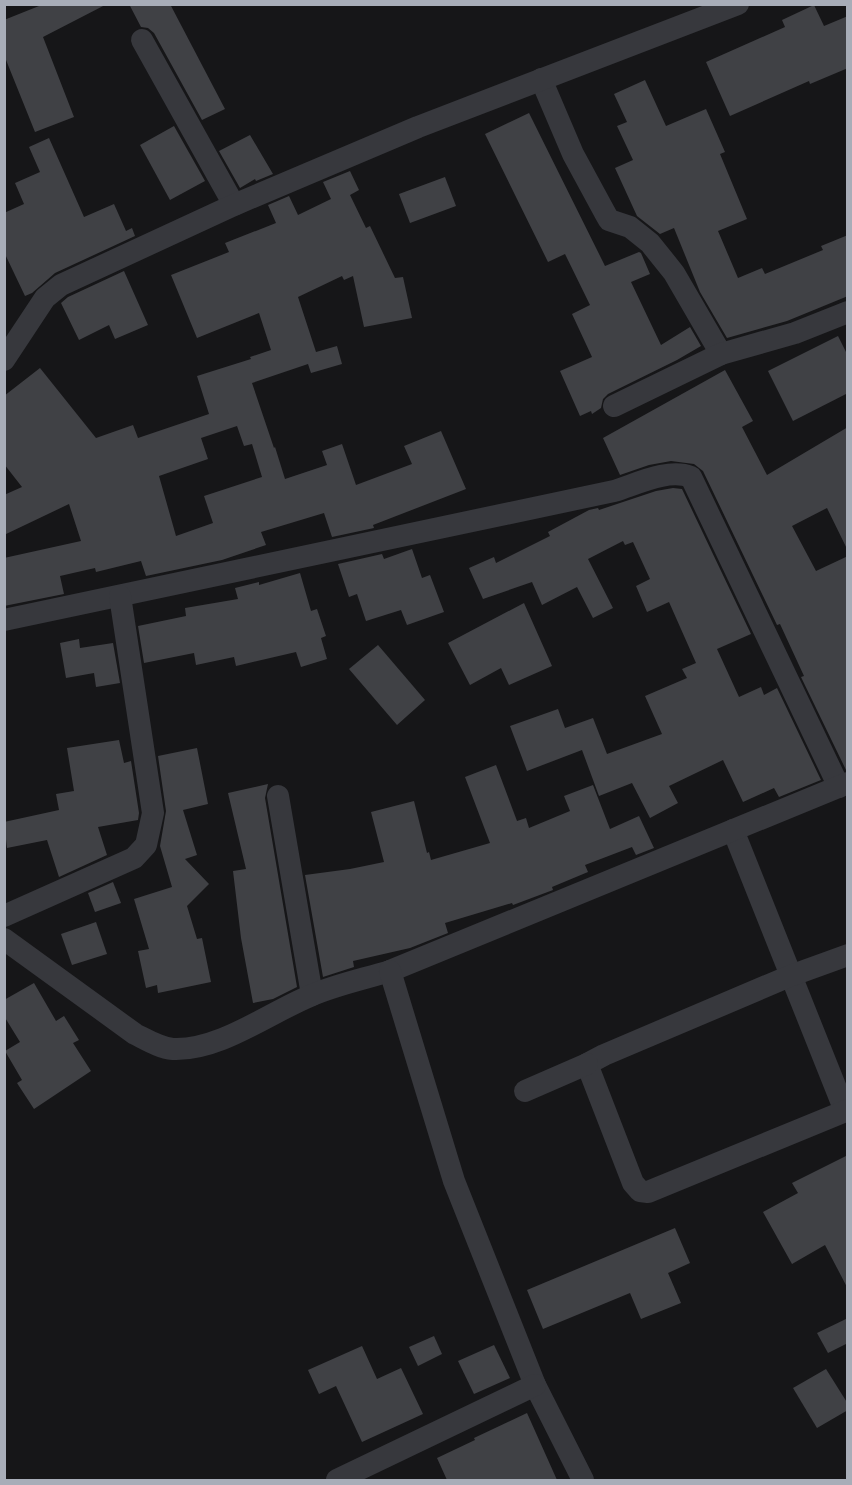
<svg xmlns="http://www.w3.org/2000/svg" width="852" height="1485" viewBox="0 0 852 1485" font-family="Overpass,sans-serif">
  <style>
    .building { fill: #404145; fill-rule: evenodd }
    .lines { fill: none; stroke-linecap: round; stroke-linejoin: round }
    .minor { stroke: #37383d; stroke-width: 22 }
  </style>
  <rect width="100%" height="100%" fill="#161618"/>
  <g class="building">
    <path d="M44 4H107L43 37 74 117 35 132 4 55V20Z"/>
    <path d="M129 4H170L225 109 202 120 154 33 148 28 141 27Z"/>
    <path d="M814 5 824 26 848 16V68L810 84 809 81 730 116 706 62 785 27 782 20Z"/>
    <path d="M645 80 666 126 706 109 725 152 720 154 747 219 718 231 738 278 762 268 765 274 823 250 821 246 848 235V296L787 321 727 338 700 292 674 228 660 234 637 216 615 168 633 160 617 126 627 122 614 94Z"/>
    <path d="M529 113 605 266 639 252 641 253 650 274 631 282 661 345 690 327 701 346 677 360 608 394 603 399 601 408 592 414 591 411 580 416 560 371 592 357 572 314 590 305 565 254 548 262 485 134Z"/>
    <path d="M174 126 205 181 170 200 140 145Z"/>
    <path d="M250 135 273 174 256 181 255 179 240 188 219 151Z"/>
    <path d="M49 138 84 217 114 204 126 231 132 228 135 236 55 273 32 293 25 296 4 252V213L24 204 15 183 40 172 29 147Z"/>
    <path d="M350 171 359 190 350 195 366 228 370 226 395 278 403 277 412 318 364 327 353 276 344 280 342 276 298 297 316 352 337 346 342 364 311 373 308 364 252 383 274 448 275 447 285 479 327 465 322 451 342 444 356 485 412 464 404 446 441 431 466 489 373 525 374 528 332 537 324 513 261 532 266 545 222 560 146 576 141 561 96 572 95 568 60 576 64 594 4 606V558L81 541 69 504 4 535V495L22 487 4 464V396L40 368 96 438 133 425 138 438 209 414 197 376 251 359 250 357 271 350 259 313 197 338 171 275 229 252 225 243 276 223 268 205 289 196 298 215 331 199 323 182ZM237 426 244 446 252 444 262 477 204 496 213 523 176 536 159 476 208 459 201 438Z"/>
    <path d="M445 177 456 206 410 223 399 194Z"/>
    <path d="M124 271 148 325 115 339 109 325 79 340 61 303 68 297Z"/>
    <path d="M838 336 848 356V393L793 421 768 371Z"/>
    <path d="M725 370 753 421 742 427 767 475 848 427V551L827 508 792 526 816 571 848 556V770H846L801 677 804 676 780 624 777 625 703 471 694 464 671 461 649 465 620 475 603 438Z"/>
    <path d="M673 488 682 489 751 634 717 649 739 697 761 687 764 695 777 688 821 780 779 797 774 788 743 802 723 760 669 786 678 803 650 818 632 783 599 796 582 750 527 771 510 726 558 709 565 728 593 718 607 754 662 734 645 696 687 678 682 669 696 663 669 602 647 612 636 586 650 579 633 542 625 545 623 541 588 559 613 608 593 618 577 587 542 605 532 582 483 599 469 568 494 557 496 563 550 536 548 532 589 510 598 508 599 510 656 491Z"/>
    <path d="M412 549 422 578 430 575 444 612 407 625 401 610 366 621 357 594 349 597 338 564 382 554 384 559Z"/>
    <path d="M300 573 311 611 317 609 326 636 321 638 327 659 301 667 296 652 236 666 234 657 196 665 194 653 144 663 138 626 186 616 185 608 238 599 235 588 259 582V585Z"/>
    <path d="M524 603 552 666 509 685 501 668 470 685 448 643Z"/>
    <path d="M79 639 80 648 113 643 120 683 96 687 94 673 66 678 60 643Z"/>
    <path d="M378 645 425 700 397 725 349 669Z"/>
    <path d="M119 740 124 763 131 761 139 813 138 820 98 827 107 855 59 877 47 840 7 848 4 822 59 810 56 794 74 791 67 748Z"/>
    <path d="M197 748 208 804 183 810 197 855 185 859 209 884 187 906 197 939 202 938 211 982 158 993 157 985 146 988 138 951 149 949 134 899 172 887 160 846 166 811 158 756Z"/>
    <path d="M496 765 517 821 526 818 529 828 570 811 564 796 593 785 610 829 639 816 654 848 636 855 632 847 585 865 588 872 552 887 553 890 513 905 512 903 445 923 448 933 410 948 353 961 354 967 323 977 305 875 350 869 384 862 371 812 414 801 427 853 429 852 431 860 490 843 465 777Z"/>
    <path d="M268 784 265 798 297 987 273 999 253 1003 241 938 233 871 246 869 228 793Z"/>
    <path d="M113 882 121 903 95 912 88 893Z"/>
    <path d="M96 922 107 954 72 965 61 934Z"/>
    <path d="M34 983 56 1021 64 1016 79 1040 73 1043 91 1071 34 1109 17 1083 22 1080 5 1051 20 1042 4 1016V1000Z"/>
    <path d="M848 1155V1289L825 1245 792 1264 763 1212 798 1193 792 1183Z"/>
    <path d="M675 1228 690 1263 668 1273 681 1303 641 1319 630 1293 543 1329 527 1290Z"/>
    <path d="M848 1318V1343L828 1353 817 1333Z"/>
    <path d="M434 1336 442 1354 418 1366 409 1347Z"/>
    <path d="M494 1345 510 1378 474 1394 458 1361Z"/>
    <path d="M362 1346 377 1379 401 1368 423 1414 362 1442 336 1386 319 1394 308 1370Z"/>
    <path d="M826 1369 848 1404V1410L817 1428 793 1388Z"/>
    <path d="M527 1413 557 1480H447L437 1458 475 1440 474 1438Z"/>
  </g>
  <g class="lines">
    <g class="minor">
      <path d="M142 40 234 205"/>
      <path d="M541 79 573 154 605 213 609 220 630 227 650 243 674 273 721 354"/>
      <path d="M4 360 45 298 61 285 234 205 418 127 738 4"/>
      <path d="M614 406 721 354 795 333 848 312"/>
      <path d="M4 620 614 491C637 484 668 468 691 477L839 787"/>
      <path d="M278 796 312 995"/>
      <path d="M733 830 845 1111"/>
      <path d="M4 916 134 858 146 845 153 813 120 596"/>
      <path d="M4 939 135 1034C147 1040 160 1048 173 1049 219 1051 269 1013 310 996 335 985 364 979 390 971L848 783"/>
      <path d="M848 955 790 976 604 1055 587 1064 633 1183 640 1191 648 1192 848 1110"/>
      <path d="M390 971 454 1181 535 1385 583 1480"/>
      <path d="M525 1091 587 1064"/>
      <path d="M337 1480 535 1385"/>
    </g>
  </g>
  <rect width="852" height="1485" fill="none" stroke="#a8adb8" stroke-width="12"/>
</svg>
